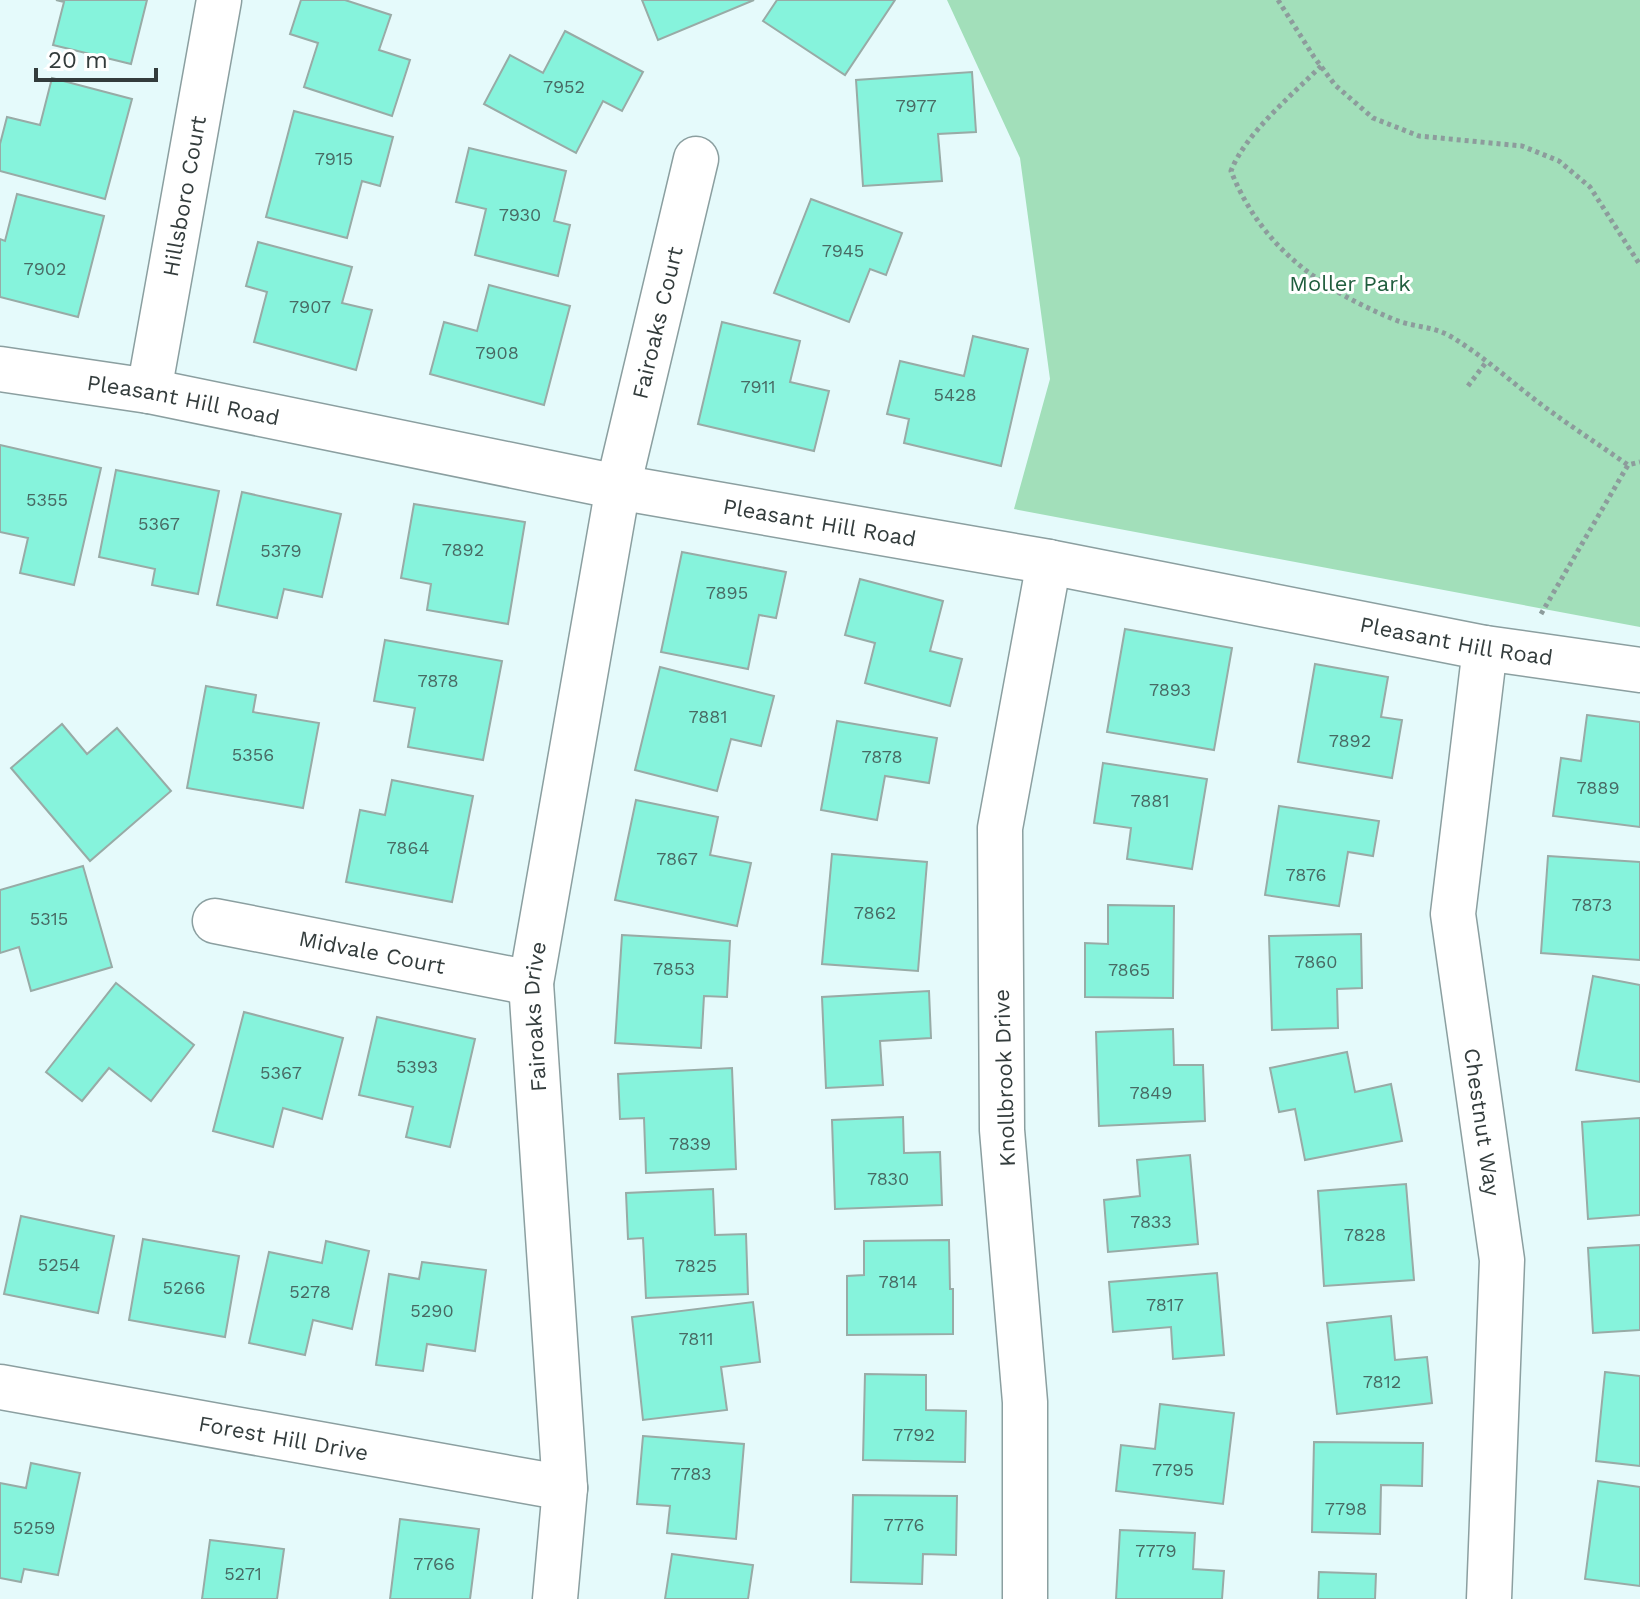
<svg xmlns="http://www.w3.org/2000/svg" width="1640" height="1599" viewBox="0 0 1640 1599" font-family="'Work Sans',sans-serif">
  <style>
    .green { fill: #a2dfba }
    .building { fill: #86f3dc; stroke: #98aba6; stroke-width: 2 }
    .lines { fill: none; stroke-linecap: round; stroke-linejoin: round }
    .minor-casing { stroke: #8b9fa0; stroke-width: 47 }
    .path { stroke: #8d9c9c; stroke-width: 5; stroke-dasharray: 4 4; stroke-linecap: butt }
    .minor { stroke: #fff; stroke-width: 44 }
    .labels { text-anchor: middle; stroke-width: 6; stroke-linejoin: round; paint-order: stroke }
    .number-label { font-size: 18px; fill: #486a64 }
    .street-label { font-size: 22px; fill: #333c3c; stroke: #fff }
    .park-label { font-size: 22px; fill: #205e3e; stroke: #fff }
  </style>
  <rect width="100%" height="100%" fill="#e5fafb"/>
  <path class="green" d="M947 0H1640V627L1014 509 1050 379 1020 158Z"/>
  <g class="building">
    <path d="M56 0H147L131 64 53 45 64 2Z"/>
    <path d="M301 0H345L391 15 379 50 410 60 392 116 304 87 318 43 290 34Z"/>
    <path d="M642 0H754L658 40Z"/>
    <path d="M777 0H895L845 75 763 21Z"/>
    <path d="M565 31 643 72 622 111 603 101 576 153 484 104 510 55 543 73Z"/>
    <path d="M972 72 976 132 938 134 942 181 863 186 856 80Z"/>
    <path d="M52 78 132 99 105 199 0 171V144L7 117 40 125Z"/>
    <path d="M294 111 393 137 380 186 362 181 347 238 266 217Z"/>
    <path d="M469 148 566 171 554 221 570 225 558 276 475 255 486 209 456 202Z"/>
    <path d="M17 194 104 216 78 317 0 297V239L5 241Z"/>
    <path d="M811 199 902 233 886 275 870 269 849 322 774 293Z"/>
    <path d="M258 242 352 267 342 303 372 310 356 370 254 342 267 292 246 286Z"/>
    <path d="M489 285 570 306 544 405 430 374 444 322 477 331Z"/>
    <path d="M722 322 800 341 790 382 829 391 814 451 698 424Z"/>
    <path d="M973 336 1028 349 1001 466 904 443 909 419 887 414 900 361 964 376Z"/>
    <path d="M0 445 101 468 74 585 20 573 28 538 0 532Z"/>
    <path d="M116 470 219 491 198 594 152 585 155 569 99 557Z"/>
    <path d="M242 492 341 514 322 597 284 589 277 618 217 605Z"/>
    <path d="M414 504 525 522 508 624 427 610 431 584 401 578Z"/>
    <path d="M682 552 786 572 776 618 759 615 748 669 661 652Z"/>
    <path d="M860 579 943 601 930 651 962 659 950 706 865 683 875 643 845 635Z"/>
    <path d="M1125 629 1232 648 1214 750 1107 732Z"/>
    <path d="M385 640 502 661 483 760 408 747 415 708 374 701Z"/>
    <path d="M1315 664 1388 677 1381 717 1402 720 1392 778 1298 762Z"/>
    <path d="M660 667 774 696 761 746 731 739 717 791 635 770Z"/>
    <path d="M206 686 256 695 253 712 319 723 303 808 187 788Z"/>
    <path d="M1587 715 1640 722V827L1553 816 1561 758 1581 761Z"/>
    <path d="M837 721 937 738 929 783 885 776 877 820 821 810Z"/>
    <path d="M62 724 87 754 117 728 171 791 90 861 11 768Z"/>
    <path d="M1103 763 1207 779 1192 869 1127 859 1131 828 1094 823Z"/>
    <path d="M392 780 473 796 452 902 346 882 360 810 385 815Z"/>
    <path d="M636 800 718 817 710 855 751 863 737 926 615 900Z"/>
    <path d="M1279 806 1379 821 1373 856 1348 852 1339 906 1265 895Z"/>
    <path d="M832 854 927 862 918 971 822 964Z"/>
    <path d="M1548 856 1640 862V960L1541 953Z"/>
    <path d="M83 866 112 967 31 991 19 947 0 953V890Z"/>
    <path d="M1108 905 1174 906 1173 998 1085 997V943L1108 944Z"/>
    <path d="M1361 934 1362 988 1337 989 1338 1028 1272 1030 1269 936Z"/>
    <path d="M622 935 730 941 727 997 704 996 701 1048 615 1043Z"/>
    <path d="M1593 976 1640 985V1082L1576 1070Z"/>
    <path d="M116 983 194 1045 151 1101 109 1068 82 1101 46 1072Z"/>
    <path d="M929 991 931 1038 880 1041 883 1085 826 1088 822 997Z"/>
    <path d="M244 1012 343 1038 322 1119 283 1108 273 1147 213 1131Z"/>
    <path d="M377 1017 475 1039 450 1147 406 1137 413 1107 359 1095Z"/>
    <path d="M1173 1029 1174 1065H1203L1205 1121 1099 1126 1096 1032Z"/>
    <path d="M1347 1052 1355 1092 1391 1084 1402 1141 1305 1160 1295 1109 1279 1112 1270 1068Z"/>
    <path d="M732 1068 736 1169 646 1173 644 1118 620 1119 618 1074Z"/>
    <path d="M903 1117 904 1153 940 1152 942 1205 835 1209 832 1120Z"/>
    <path d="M1640 1118V1215L1588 1219 1582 1122Z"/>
    <path d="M1190 1155 1198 1244 1108 1252 1104 1200 1140 1196 1137 1160Z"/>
    <path d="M1406 1184 1414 1280 1324 1286 1318 1191Z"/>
    <path d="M713 1189 715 1235 746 1234 748 1294 646 1298 643 1238 628 1239 626 1193Z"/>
    <path d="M21 1216 114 1236 98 1313 4 1294Z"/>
    <path d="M143 1239 239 1256 225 1337 129 1320Z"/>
    <path d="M949 1240 950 1289H953V1334L847 1335V1276L864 1275V1241Z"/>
    <path d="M326 1241 369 1251 352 1329 313 1320 305 1355 249 1343 269 1252 322 1263Z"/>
    <path d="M1640 1245V1330L1593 1333 1588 1248Z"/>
    <path d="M422 1262 486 1270 475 1351 427 1344 423 1371 376 1365 389 1274 419 1279Z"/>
    <path d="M1217 1273 1224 1355 1173 1359 1171 1327 1113 1332 1109 1282Z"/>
    <path d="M753 1302 760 1362 721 1367 727 1410 643 1420 632 1317Z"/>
    <path d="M1391 1316 1395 1360 1427 1357 1432 1403 1337 1414 1327 1323Z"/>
    <path d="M1605 1372 1640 1376V1466L1596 1461Z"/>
    <path d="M865 1374 926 1375V1410L966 1411 965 1462 863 1460Z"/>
    <path d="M1160 1404 1234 1413 1223 1504 1116 1491 1121 1445 1155 1449Z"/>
    <path d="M643 1436 744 1444 736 1539 667 1533 670 1506 637 1504Z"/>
    <path d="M1314 1442 1423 1443 1422 1486 1381 1485 1380 1534 1312 1532Z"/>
    <path d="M31 1463 80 1473 58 1575 24 1569 21 1582 0 1578V1483L26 1488Z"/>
    <path d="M1598 1481 1640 1487V1586L1585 1579Z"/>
    <path d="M853 1495 957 1496 956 1555 923 1554 922 1584 851 1582Z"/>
    <path d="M400 1519 479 1529 470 1599H390Z"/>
    <path d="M1120 1530 1195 1533 1193 1569 1224 1571 1222 1599H1116Z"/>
    <path d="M210 1540 284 1549 277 1599H202Z"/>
    <path d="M672 1554 753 1565 748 1599H665Z"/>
    <path d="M1319 1572 1376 1574 1375 1599H1318Z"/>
  </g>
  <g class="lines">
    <defs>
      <g id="minor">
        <path id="s1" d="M0 369 149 391 618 487 1049 562 1485 648 1640 670"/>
        <path id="s2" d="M149 391 219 0"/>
        <path id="s3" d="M1485 648 1453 914 1502 1260 1489 1599"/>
        <path id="s4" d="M215 921 531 983"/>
        <path id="s5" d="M0 1387 565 1488"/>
        <path id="s6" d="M555 1599 565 1488 531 983 618 487 696 159"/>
        <path d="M1025 1599V1402L1002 1130 1000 828 1049 562"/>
      </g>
    </defs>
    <use href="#minor" class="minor-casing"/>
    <g class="path">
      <path d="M1278 0 1314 57 1335 85 1373 118 1419 136 1522 146 1559 161 1590 187 1640 265"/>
      <path d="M1321 66C1292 95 1245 134 1231 171 1262 249 1323 291 1398 321 1416 327 1434 327 1450 336 1482 355 1509 380 1538 402 1567 424 1598 444 1628 465"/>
      <path d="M1468 386 1487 361"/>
      <path d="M1541 614 1628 465 1640 462"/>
    </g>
    <use href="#minor" class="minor"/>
  </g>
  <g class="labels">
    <g class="number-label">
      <text x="564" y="93">7952</text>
      <text x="916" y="112">7977</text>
      <text x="334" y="165">7915</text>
      <text x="520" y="221">7930</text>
      <text x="843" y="257">7945</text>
      <text x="45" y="275">7902</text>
      <text x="310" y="313">7907</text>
      <text x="497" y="359">7908</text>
      <text x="758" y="393">7911</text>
      <text x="955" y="401">5428</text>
      <text x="47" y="506">5355</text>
      <text x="159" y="530">5367</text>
      <text x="463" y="556">7892</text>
      <text x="281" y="557">5379</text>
      <text x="727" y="599">7895</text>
      <text x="438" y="687">7878</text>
      <text x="1170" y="696">7893</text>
      <text x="708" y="723">7881</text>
      <text x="1350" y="747">7892</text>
      <text x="253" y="761">5356</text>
      <text x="882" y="763">7878</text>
      <text x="1598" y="794">7889</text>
      <text x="1150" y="807">7881</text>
      <text x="408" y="854">7864</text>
      <text x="677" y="865">7867</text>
      <text x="1306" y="881">7876</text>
      <text x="1592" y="911">7873</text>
      <text x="875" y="919">7862</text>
      <text x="49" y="925">5315</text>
      <text x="1316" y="968">7860</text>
      <text x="674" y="975">7853</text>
      <text x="1129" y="976">7865</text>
      <text x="417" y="1073">5393</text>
      <text x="281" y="1079">5367</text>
      <text x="1151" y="1099">7849</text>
      <text x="690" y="1150">7839</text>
      <text x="888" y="1185">7830</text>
      <text x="1151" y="1228">7833</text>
      <text x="1365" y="1241">7828</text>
      <text x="59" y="1271">5254</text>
      <text x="696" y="1272">7825</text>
      <text x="898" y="1288">7814</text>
      <text x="184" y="1294">5266</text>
      <text x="310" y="1298">5278</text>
      <text x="1165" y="1311">7817</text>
      <text x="432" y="1317">5290</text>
      <text x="696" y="1345">7811</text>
      <text x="1382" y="1388">7812</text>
      <text x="914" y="1441">7792</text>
      <text x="1173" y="1476">7795</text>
      <text x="691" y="1480">7783</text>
      <text x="1346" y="1515">7798</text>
      <text x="904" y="1531">7776</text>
      <text x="34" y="1534">5259</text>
      <text x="1156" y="1557">7779</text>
      <text x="434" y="1570">7766</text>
      <text x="243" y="1580">5271</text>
    </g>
    <g class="street-label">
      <text dy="8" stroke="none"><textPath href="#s2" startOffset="198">Hillsboro Court</textPath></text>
      <text dy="8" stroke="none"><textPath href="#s6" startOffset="1290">Fairoaks Court</textPath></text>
      <text dy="8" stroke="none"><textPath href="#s1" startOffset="186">Pleasant Hill Road</textPath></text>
      <text dy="8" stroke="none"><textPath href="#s1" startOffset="834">Pleasant Hill Road</textPath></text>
      <text dy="8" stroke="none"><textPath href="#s1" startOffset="1482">Pleasant Hill Road</textPath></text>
      <text dy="8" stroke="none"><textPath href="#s4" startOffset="160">Midvale Court</textPath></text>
      <text dy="8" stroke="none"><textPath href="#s6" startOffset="584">Fairoaks Drive</textPath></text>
      <text transform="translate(1004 1078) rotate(-92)" y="8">Knollbrook Drive</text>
      <text dy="8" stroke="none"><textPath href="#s3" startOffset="478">Chestnut Way</textPath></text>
      <text dy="8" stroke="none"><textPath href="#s5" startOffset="288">Forest Hill Drive</textPath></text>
    </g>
    <g class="park-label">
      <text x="1350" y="291">Moller Park</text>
    </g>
  </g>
  <path d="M36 68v12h120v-12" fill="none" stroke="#333c3c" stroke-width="4"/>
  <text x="48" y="68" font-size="24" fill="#333c3c" stroke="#ffffff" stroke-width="6" paint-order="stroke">20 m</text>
</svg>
